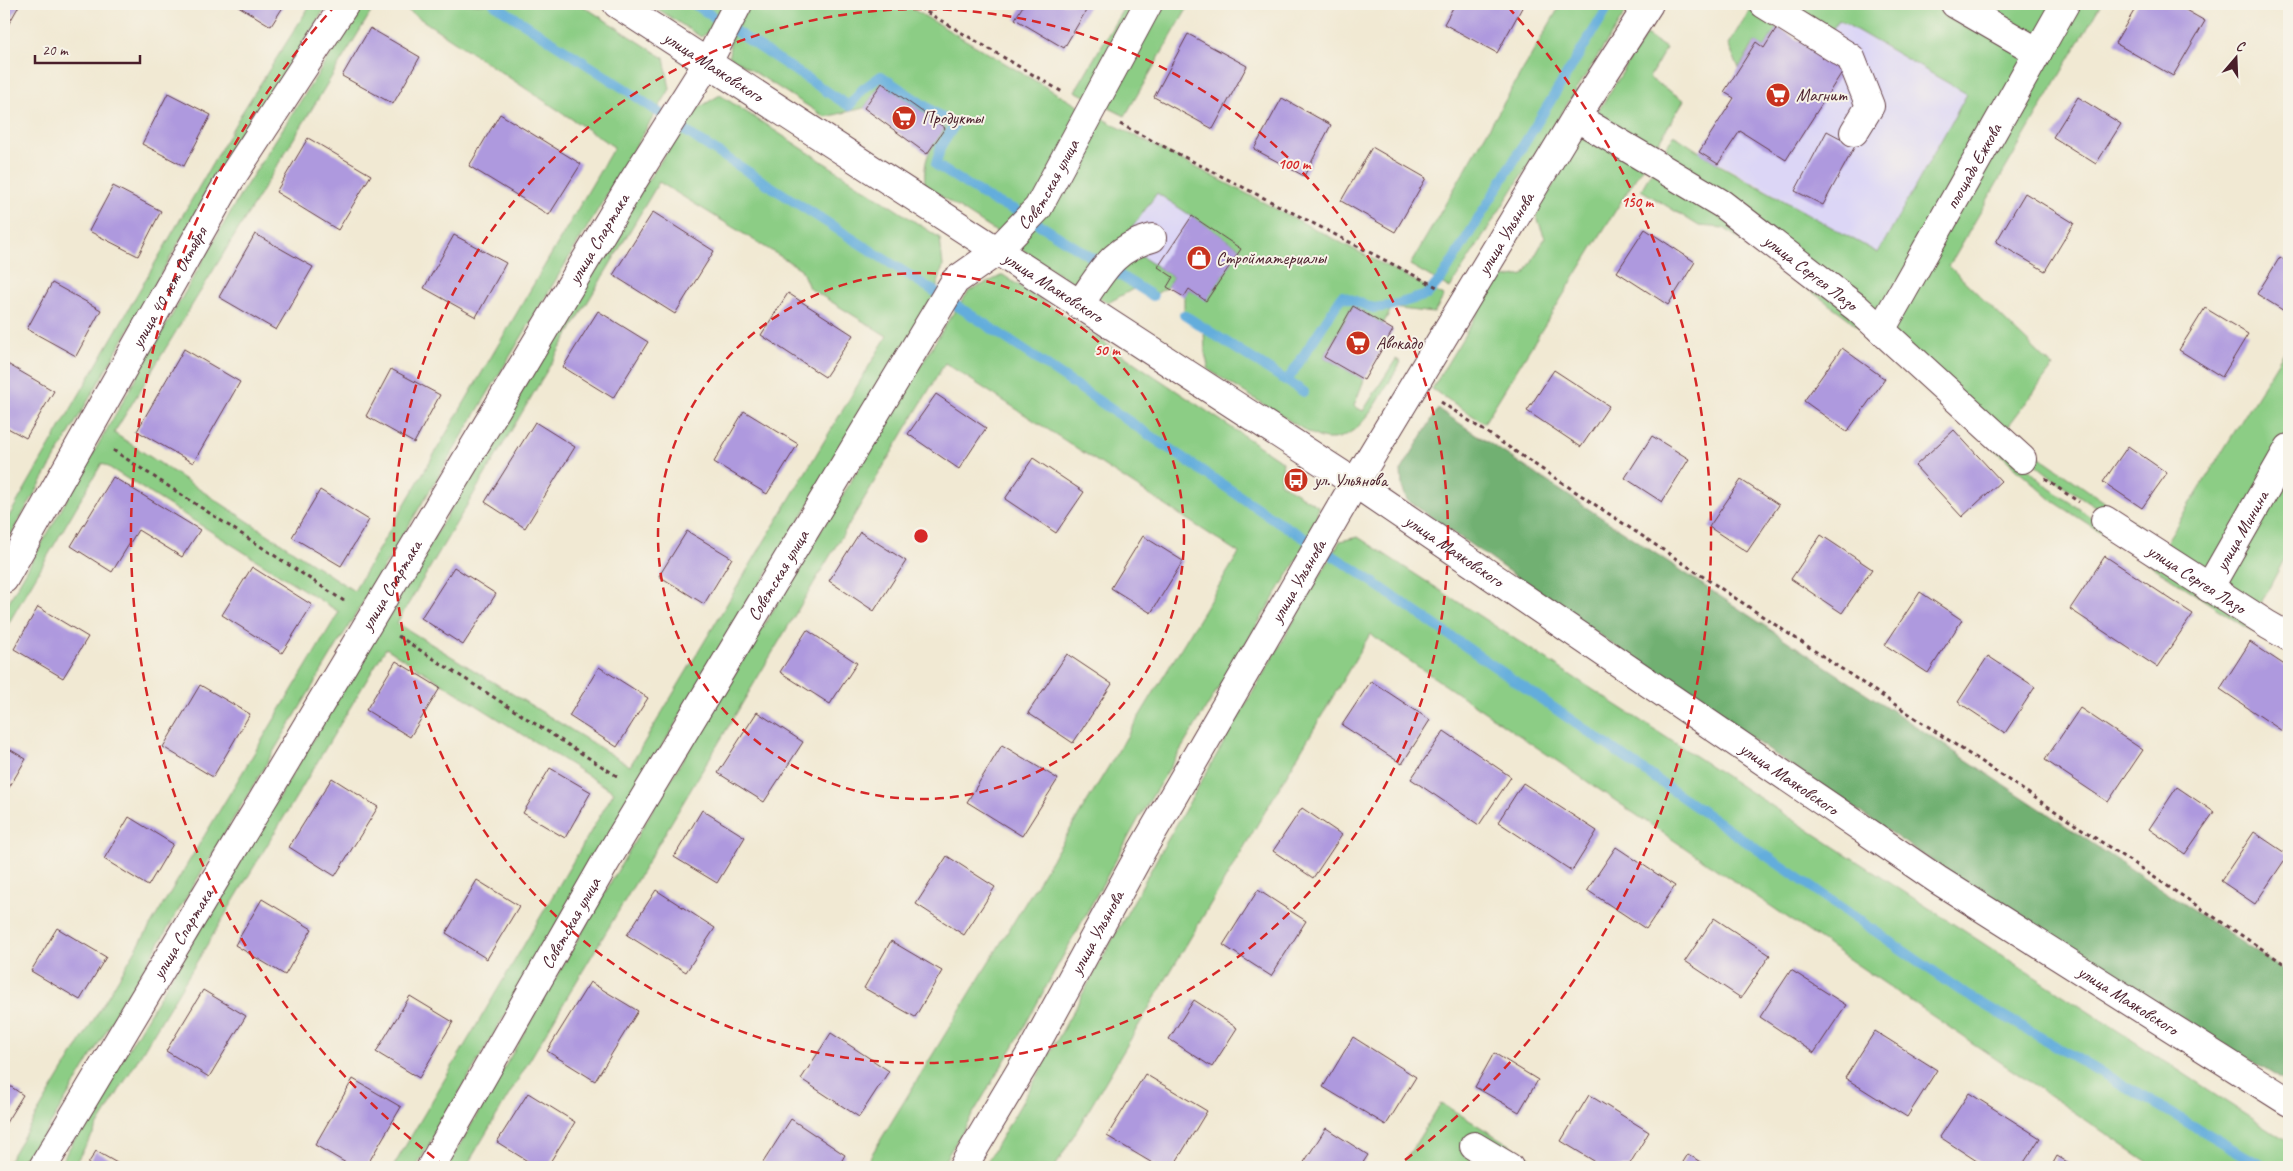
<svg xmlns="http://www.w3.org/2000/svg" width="2293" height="1171" viewBox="0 0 2293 1171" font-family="Caveat,sans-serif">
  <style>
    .built { fill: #dcd6f6 }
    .green { fill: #8ccd85; stroke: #6b7658; fill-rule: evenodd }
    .forest { fill: #71b072; stroke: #5e684e }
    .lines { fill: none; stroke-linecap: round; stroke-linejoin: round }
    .stream { stroke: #64addc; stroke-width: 10 }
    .building { fill: #ae99de }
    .minor-casing { stroke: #633d44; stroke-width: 30 }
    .major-casing { stroke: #633d44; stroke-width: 30 }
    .path { stroke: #633d44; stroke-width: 3; stroke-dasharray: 4 4; stroke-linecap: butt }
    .minor { stroke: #fff; stroke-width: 28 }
    .major { stroke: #fff; stroke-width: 28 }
    .ring { fill: none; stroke: #d62828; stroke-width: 2.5; stroke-dasharray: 9 6 }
    .labels { text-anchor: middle; stroke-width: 4; stroke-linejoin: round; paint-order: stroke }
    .street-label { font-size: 18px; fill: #4a1f2b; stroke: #f7f3e8 }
    .poi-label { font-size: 18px; fill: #4a1f2b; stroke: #f7f3e8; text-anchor: start }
    .centre { fill: #d62828; stroke: #f7f3e8; stroke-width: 2.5 }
    .ring-label { font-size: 15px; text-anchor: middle; font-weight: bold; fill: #d62828; stroke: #f7f3e8; stroke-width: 4; stroke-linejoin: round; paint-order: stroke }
  </style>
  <rect width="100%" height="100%" fill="#f7f3e8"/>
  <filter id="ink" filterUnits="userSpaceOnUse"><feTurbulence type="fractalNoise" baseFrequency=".02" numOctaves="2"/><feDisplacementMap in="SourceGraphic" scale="10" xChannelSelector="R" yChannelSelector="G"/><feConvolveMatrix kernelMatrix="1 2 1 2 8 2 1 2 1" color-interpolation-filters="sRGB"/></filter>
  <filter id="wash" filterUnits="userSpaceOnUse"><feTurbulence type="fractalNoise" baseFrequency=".0096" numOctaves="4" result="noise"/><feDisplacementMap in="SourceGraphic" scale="20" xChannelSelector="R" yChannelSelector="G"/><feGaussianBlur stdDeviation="1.12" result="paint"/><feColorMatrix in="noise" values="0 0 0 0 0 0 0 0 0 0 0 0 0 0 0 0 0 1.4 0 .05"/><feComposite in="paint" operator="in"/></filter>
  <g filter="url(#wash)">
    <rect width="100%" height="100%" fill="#f1e9d3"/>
    <g class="built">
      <path d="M1838 20 1967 94 1878 253 1699 152 1734 98 1724 92 1756 42 1818 53Z"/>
      <path d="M1157 193 1241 249 1206 301 1189 289 1184 297 1167 287 1173 277 1136 253 1129 232Z"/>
    </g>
    <g class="green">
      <path d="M311 4H328L216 178 4 547V525L241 114Z"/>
      <path d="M363 4H376L114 433 354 591 614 147 398 4H580L664 58 670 89 25 1167H5L339 612 102 463 4 631V610L242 192Z"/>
      <path d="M650 4H729L717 27 701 37Z"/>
      <path d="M747 4H904L1085 110 1034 204 998 233 925 186C923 158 929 150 945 128L882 83 864 108 825 117 729 56 731 35Z"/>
      <path d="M1126 4H1142L1090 99 1075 91Z"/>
      <path d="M1159 4H1190L1125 116 1103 105Z"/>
      <path d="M1561 4H1631L1450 288 1410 265Z"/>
      <path d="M1791 4H1935L1948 11 1952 4H2101L1949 266 2053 367 2009 425 2027 448 2165 544 2289 344V433L2206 579 2055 480 1659 159 1674 135 1718 164 1878 253 1967 94 1839 20 1831 31Z"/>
      <path d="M1750 10 1777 27 1764 48 1755 42 1739 68 1728 45Z"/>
      <path d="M1646 35 1666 48 1649 78 1684 100 1652 153 1595 116Z"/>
      <path d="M720 95 940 238 943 266 933 301 645 774 416 1167H393L614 792 386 648 73 1167H58L640 192 695 110ZM659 182 801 269 809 288 887 336 630 766 397 623Z"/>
      <path d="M1097 116 1444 296 1434 313 1392 308 1383 324 1352 307 1324 357 1364 380 1354 406 1363 411 1396 359 1401 362C1385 387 1363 442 1327 439 1321 439 1315 435 1309 433L1209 370 1205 353 1204 332 1184 318V297L1189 289 1206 300 1241 249 1157 193 1129 232 1079 282H1072L1020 248Z"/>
      <path d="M1584 131 1645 163 1484 423 1432 389 1498 279 1524 275 1545 238 1536 215Z"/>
      <path d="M1653 169 1721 210 1855 311 2049 488 2124 540 2250 622 2289 643V649L2245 627 2053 501 1848 318 1724 228 1699 226 1641 190Z"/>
      <path d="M1136 253 1173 277 1167 287 1150 298 1135 288 1108 303 1099 298V294Z"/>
      <path d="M1003 275 1283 462 1280 483 1318 506 1317 521 1301 553 1139 818 1013 1047 941 1167H864L1239 553 945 363 466 1167H447L656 804 949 319 969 291Z"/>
      <path d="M2289 459V550L2259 607 2218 583Z"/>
      <path d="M1358 537 2289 1142V1167H2155L1370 634 1055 1167H984L1038 1075 1160 853 1340 541Z"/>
      <path d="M1441 1103 1546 1167H1401Z"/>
    </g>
    <path class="forest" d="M1438 409 2289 974V1084L1966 884 1615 646 1407 500 1402 487 1401 471Z"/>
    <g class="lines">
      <g class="stream">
        <path d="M494 4 625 89 700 141 979 320 1269 516 1357 571 1964 993 2264 1167"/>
        <path d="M694 4 849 106 863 89 881 76 954 126 940 148 936 165 993 201 1016 210 1099 262"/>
        <path d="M1113 271 1153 296"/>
        <path d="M1184 315 1304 392"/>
        <path d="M1287 381 1342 296 1373 308 1390 306 1427 295 1444 275 1605 12"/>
      </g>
    </g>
    <g id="blocks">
      <g class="building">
        <path d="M4 4H20L4 32Z"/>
        <path d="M235 4H285L271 26Z"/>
        <path d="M1024 4H1090L1064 48 1015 19Z"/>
        <path d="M1455 4H1524L1497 53 1444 24Z"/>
        <path d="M2138 4H2175L2205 21 2173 76 2115 43Z"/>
        <path d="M1777 27 1844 69 1786 160 1740 131 1718 164 1699 152 1734 98 1724 92 1756 42 1764 48Z"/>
        <path d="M370 28 420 57 393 104 342 76Z"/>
        <path d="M1188 34 1247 66 1213 129 1154 97Z"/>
        <path d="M882 83 945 128 927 154 864 108Z"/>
        <path d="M168 93 211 115 184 166 142 144Z"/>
        <path d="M2078 97 2121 124 2096 164 2053 137Z"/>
        <path d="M1282 98 1331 125 1304 176 1254 149Z"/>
        <path d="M500 114 581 164 549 215 469 166Z"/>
        <path d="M1827 131 1855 146 1823 205 1795 191Z"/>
        <path d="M308 138 371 175 338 230 276 192Z"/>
        <path d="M1372 147 1426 178 1395 232 1341 201Z"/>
        <path d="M113 186 161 211 138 256 89 231Z"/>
        <path d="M2025 193 2074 223 2045 271 1996 242Z"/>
        <path d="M653 212 714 251 675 314 613 275Z"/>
        <path d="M1192 216 1241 249 1206 301 1189 289 1184 297 1167 287 1173 277 1158 267Z"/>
        <path d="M1645 229 1695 262 1668 305 1617 272Z"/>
        <path d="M255 234 313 267 276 330 219 297Z"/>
        <path d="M454 235 506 263 476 317 424 288Z"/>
        <path d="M2280 257 2289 263V314L2257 294Z"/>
        <path d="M52 283 101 310 76 356 27 329Z"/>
        <path d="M788 293 853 335 825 377 761 335Z"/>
        <path d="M1353 306 1393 330 1364 380 1324 357Z"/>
        <path d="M2205 308 2248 334 2222 377 2179 350Z"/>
        <path d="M598 311 648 342 613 398 563 367Z"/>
        <path d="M1842 348 1885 379 1847 432 1804 401Z"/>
        <path d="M184 349 240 382 193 463 137 431Z"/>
        <path d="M4 362 54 391 26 438 4 426Z"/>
        <path d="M391 369 440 395 414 443 366 416Z"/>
        <path d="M1554 370 1609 406 1581 447 1527 411Z"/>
        <path d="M936 394 986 428 959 469 908 434Z"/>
        <path d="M744 411 798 444 767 494 714 462Z"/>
        <path d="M535 422 575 447 525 528 485 502Z"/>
        <path d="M1954 430 2001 481 1962 517 1915 466Z"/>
        <path d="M1652 436 1689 459 1662 502 1625 478Z"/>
        <path d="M2128 446 2167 473 2142 508 2103 482Z"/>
        <path d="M1033 458 1084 492 1056 533 1005 499Z"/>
        <path d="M113 477 200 530 182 557 138 530 112 572 71 546Z"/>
        <path d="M1741 480 1779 505 1747 552 1709 527Z"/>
        <path d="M320 490 369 520 341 566 292 537Z"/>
        <path d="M687 531 732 558 704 604 659 576Z"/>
        <path d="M860 532 906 561 874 611 829 581Z"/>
        <path d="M1821 535 1872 569 1842 613 1791 579Z"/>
        <path d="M1143 536 1183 561 1151 613 1111 588Z"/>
        <path d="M2105 556 2193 614 2157 667 2070 609Z"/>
        <path d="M252 567 312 605 282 653 222 615Z"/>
        <path d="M454 567 496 594 463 645 421 618Z"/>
        <path d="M1920 592 1962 620 1928 673 1885 645Z"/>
        <path d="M38 607 88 637 63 678 14 649Z"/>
        <path d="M807 630 857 663 830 704 780 672Z"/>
        <path d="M2250 642 2289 668V720L2282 731 2220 689Z"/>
        <path d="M1067 654 1112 684 1073 743 1028 713Z"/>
        <path d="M1988 656 2035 687 2005 733 1958 702Z"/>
        <path d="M396 661 440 688 410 737 366 710Z"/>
        <path d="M599 667 648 698 617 747 569 716Z"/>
        <path d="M1371 681 1430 720 1402 764 1342 725Z"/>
        <path d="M200 685 250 714 213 777 163 747Z"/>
        <path d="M2080 708 2143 750 2108 802 2045 760Z"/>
        <path d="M757 712 803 742 764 802 718 773Z"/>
        <path d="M1444 731 1511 777 1479 825 1411 779Z"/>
        <path d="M1002 745 1058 779 1022 836 967 802Z"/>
        <path d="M4 746 26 759 4 796Z"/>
        <path d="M550 768 591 792 565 838 523 813Z"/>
        <path d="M332 778 378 807 335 876 289 847Z"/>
        <path d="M1523 783 1597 831 1572 871 1498 822Z"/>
        <path d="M2177 787 2214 812 2185 854 2149 829Z"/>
        <path d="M1302 808 1342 835 1313 878 1273 851Z"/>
        <path d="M702 810 745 837 717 883 674 857Z"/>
        <path d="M129 817 173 844 148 886 104 859Z"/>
        <path d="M2254 832 2288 855 2255 904 2221 881Z"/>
        <path d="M1616 847 1675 886 1646 929 1587 890Z"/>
        <path d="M947 856 995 887 964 935 916 904Z"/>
        <path d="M477 880 519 906 487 959 446 933Z"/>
        <path d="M656 890 715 928 686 972 627 935Z"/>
        <path d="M1258 890 1306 921 1271 976 1223 945Z"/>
        <path d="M262 899 312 929 285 975 235 945Z"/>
        <path d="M1714 918 1770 955 1741 998 1685 961Z"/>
        <path d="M57 928 106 957 80 1000 31 971Z"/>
        <path d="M891 941 942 971 915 1017 864 988Z"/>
        <path d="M1791 970 1846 1005 1814 1053 1760 1017Z"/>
        <path d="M590 982 638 1011 595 1081 547 1051Z"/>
        <path d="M203 990 246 1016 209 1077 166 1051Z"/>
        <path d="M410 996 453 1022 419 1078 376 1052Z"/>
        <path d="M1194 1000 1237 1028 1212 1067 1169 1039Z"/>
        <path d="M1875 1031 1937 1070 1907 1117 1845 1078Z"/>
        <path d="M831 1033 889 1071 859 1117 801 1079Z"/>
        <path d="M1353 1037 1416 1077 1386 1125 1323 1087Z"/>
        <path d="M1494 1053 1538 1080 1519 1112 1475 1087Z"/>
        <path d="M1145 1074 1207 1111 1173 1167H1159L1107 1136Z"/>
        <path d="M353 1079 401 1107 366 1167H353L315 1145Z"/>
        <path d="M4 1082 23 1095 4 1126Z"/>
        <path d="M528 1093 575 1122 547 1167H537L497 1142Z"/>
        <path d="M1969 1093 2040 1138 2021 1167H1986L1940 1137Z"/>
        <path d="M1589 1095 1649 1132 1628 1167H1604L1561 1141Z"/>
        <path d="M791 1119 845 1155 838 1167H768L762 1164Z"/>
        <path d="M1326 1128 1368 1155 1360 1167H1301Z"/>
        <path d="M96 1151 124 1167H86Z"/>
        <path d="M1688 1154 1708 1167H1680Z"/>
        <path d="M2057 1156 2076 1167H2051Z"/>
      </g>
    </g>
  </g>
  <g filter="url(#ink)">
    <use href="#blocks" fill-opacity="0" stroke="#633d44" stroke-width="1"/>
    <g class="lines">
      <defs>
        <g id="minor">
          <path d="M1764 4 1851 58 1870 106 1854 132"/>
          <path d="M1955 4 2038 52"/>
          <path id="s1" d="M1576 117 1722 204 1857 308 2022 459"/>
          <path d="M1079 305C1102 273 1111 249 1152 238"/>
          <path id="s2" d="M1881 330 2065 4"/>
          <path id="s3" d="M2105 520 2268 625 2289 637"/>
          <path id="s4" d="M4 579 228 183 345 4"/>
          <path id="s5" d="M2209 588 2289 448"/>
          <path d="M1474 1146 1509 1167"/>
          <path id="s6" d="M43 1167 633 181 708 62 738 4"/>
          <path id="s7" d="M431 1167 605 863 955 281 996 252 1038 208 1148 4"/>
          <path id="s8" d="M963 1167 1031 1053 1142 850 1355 483 1576 117 1649 4"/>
        </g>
        <g id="major">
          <path id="s9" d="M617 4 1355 483 1938 880 2289 1102"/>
        </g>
      </defs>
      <use href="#minor" class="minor-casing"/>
      <use href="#major" class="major-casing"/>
      <g class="path">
        <path d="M913 4 1064 93"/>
        <path d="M1120 124 1437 287"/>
        <path d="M1441 402 2289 967"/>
        <path d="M113 450 344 601"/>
        <path d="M2045 479 2079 502"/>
        <path d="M398 636 620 778"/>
      </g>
      <use href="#minor" class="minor"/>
      <use href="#major" class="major"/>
    </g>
  </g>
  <g class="ring">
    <circle cx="921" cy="536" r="263"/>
    <circle cx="921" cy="536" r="527"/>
    <path d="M446 1167A790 790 0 0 1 334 7M1508 7A790 790 0 0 1 1396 1167"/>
  </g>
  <defs>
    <symbol id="supermarket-disc" viewBox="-11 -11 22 22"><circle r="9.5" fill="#c8321e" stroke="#f7f3e8"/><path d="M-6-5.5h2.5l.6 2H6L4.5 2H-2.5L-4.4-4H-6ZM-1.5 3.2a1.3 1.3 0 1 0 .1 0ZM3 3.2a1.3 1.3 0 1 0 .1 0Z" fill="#fff"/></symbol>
    <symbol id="shop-disc" viewBox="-11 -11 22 22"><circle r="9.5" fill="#c8321e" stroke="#f7f3e8"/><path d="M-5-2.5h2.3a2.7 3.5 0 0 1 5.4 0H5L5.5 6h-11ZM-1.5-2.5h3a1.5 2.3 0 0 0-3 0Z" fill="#fff"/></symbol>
    <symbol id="bus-disc" viewBox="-11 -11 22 22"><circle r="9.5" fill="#c8321e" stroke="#f7f3e8"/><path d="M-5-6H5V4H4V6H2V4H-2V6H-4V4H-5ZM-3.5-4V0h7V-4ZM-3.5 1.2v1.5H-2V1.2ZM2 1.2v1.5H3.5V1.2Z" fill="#fff"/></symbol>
  </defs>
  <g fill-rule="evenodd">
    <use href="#supermarket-disc" x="1764" y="81" width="28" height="28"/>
    <use href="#supermarket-disc" x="890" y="104" width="28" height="28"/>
    <use href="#shop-disc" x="1185" y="244" width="28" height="28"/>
    <use href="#supermarket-disc" x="1344" y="329" width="28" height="28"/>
    <use href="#bus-disc" x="1282" y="466" width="28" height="28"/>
  </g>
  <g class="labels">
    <g class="street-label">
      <text dy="6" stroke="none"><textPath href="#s9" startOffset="115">улица Маяковского</textPath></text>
      <text dy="6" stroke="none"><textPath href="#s2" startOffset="188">площадь Ежкова</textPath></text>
      <text dy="6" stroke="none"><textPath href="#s7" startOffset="1166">Советская улица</textPath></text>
      <text dy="6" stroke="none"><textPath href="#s8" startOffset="1080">улица Ульянова</textPath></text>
      <text dy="6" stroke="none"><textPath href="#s6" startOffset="1082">улица Спартака</textPath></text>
      <text dy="6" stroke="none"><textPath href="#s1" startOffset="282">улица Сергея Лазо</textPath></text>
      <text dy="6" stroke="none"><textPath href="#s4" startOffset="335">улица 40 лет Октября</textPath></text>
      <text dy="6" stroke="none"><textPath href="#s9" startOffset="520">улица Маяковского</textPath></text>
      <text dy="6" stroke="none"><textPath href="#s5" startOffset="66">улица Минина</textPath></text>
      <text dy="6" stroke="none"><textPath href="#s9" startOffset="1000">улица Маяковского</textPath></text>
      <text dy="6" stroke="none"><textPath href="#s7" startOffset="686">Советская улица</textPath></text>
      <text dy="6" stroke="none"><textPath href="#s3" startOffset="109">улица Сергея Лазо</textPath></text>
      <text dy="6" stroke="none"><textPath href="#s8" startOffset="675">улица Ульянова</textPath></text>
      <text dy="6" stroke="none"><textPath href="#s6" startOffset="678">улица Спартака</textPath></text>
      <text dy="6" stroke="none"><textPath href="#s9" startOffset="1405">улица Маяковского</textPath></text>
      <text dy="6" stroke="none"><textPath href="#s7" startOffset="281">Советская улица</textPath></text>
      <text dy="6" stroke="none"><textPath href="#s8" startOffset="270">улица Ульянова</textPath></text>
      <text dy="6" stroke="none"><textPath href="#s6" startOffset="272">улица Спартака</textPath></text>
      <text dy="6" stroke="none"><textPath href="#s9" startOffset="1810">улица Маяковского</textPath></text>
    </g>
    <g class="poi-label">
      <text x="1796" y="101">Магнит</text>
      <text x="922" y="124">Продукты</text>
      <text x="1216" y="264">Стройматериалы</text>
      <text x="1376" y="349">Авокадо</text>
      <text x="1314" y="486">ул. Ульянова</text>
    </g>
  </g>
  <circle cx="921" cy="536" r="8" class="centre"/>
  <g class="ring-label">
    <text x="1294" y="169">100 m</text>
    <text x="1637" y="207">150 m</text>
    <text x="1107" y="355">50 m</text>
  </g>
  <rect width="2293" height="1171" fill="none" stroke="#f7f3e8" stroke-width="20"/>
  <g transform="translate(2236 58) rotate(19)" stroke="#f7f3e8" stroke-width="4" paint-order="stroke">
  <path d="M0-4L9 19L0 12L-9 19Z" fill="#4a1f2b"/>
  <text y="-8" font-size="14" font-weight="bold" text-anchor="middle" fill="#4a1f2b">С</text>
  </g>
  <path d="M35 55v8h105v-8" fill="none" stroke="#4a1f2b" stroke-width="2.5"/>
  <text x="42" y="55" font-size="15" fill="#4a1f2b" stroke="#f7f3e8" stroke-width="4" paint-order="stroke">20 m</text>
</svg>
